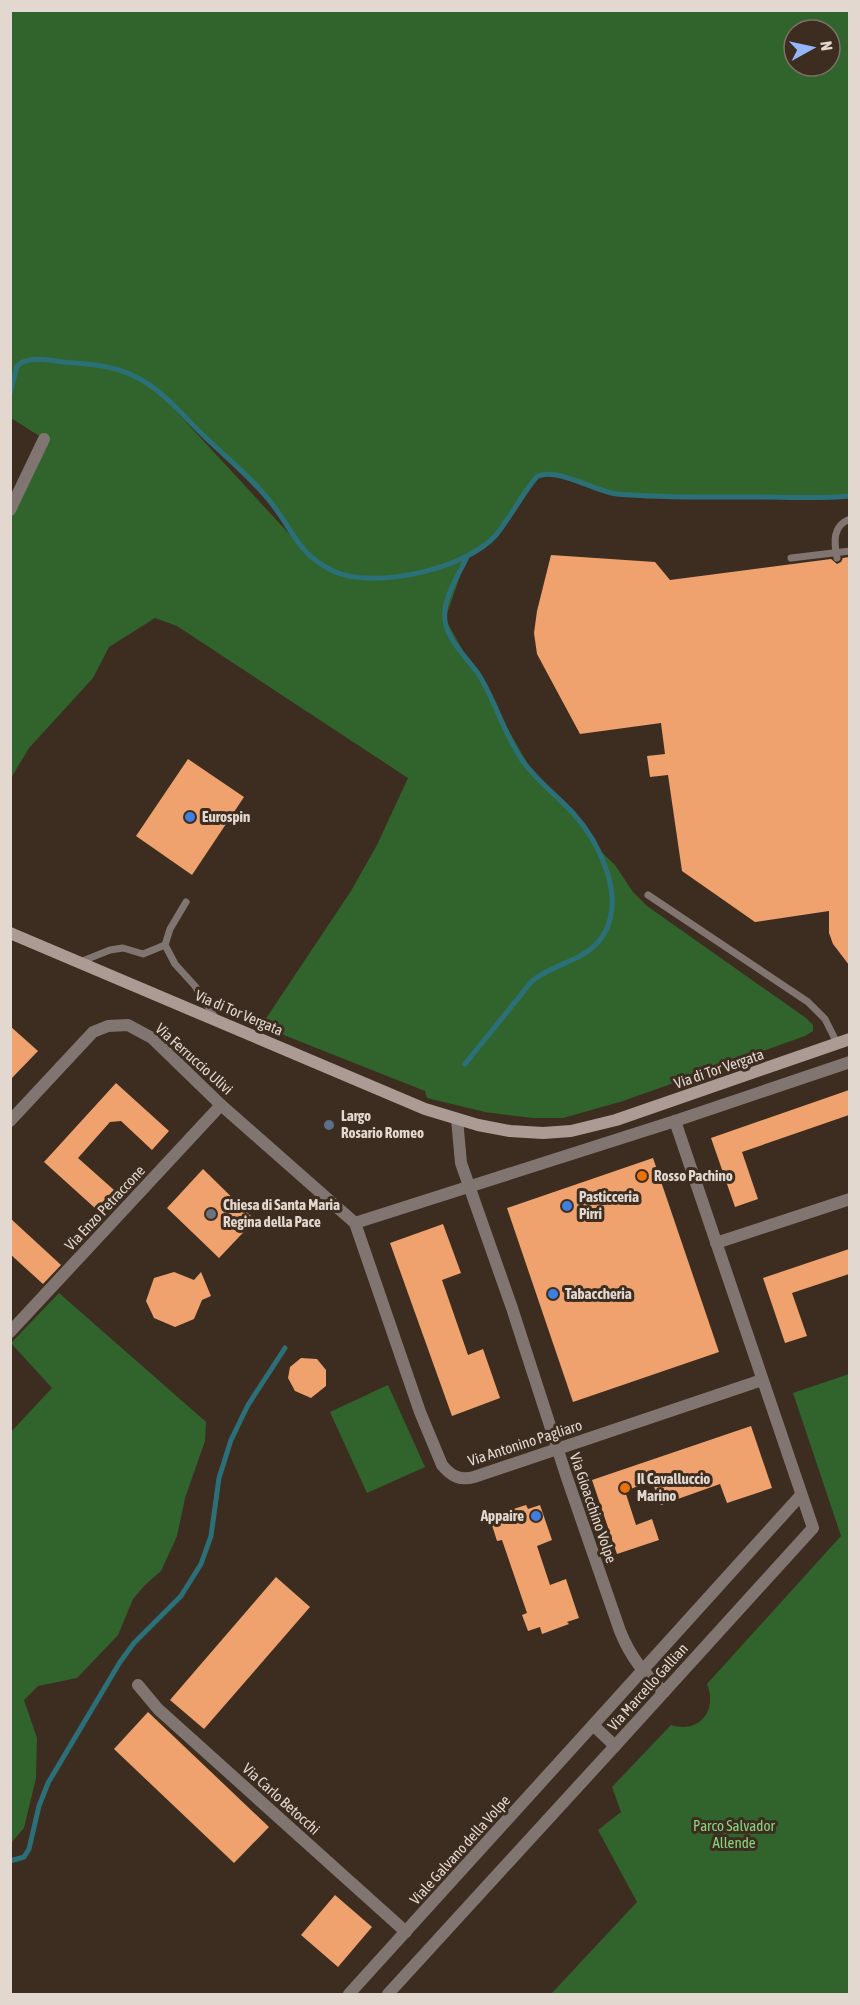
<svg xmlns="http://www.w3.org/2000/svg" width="860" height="2005" viewBox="0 0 860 2005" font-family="'Asap Condensed',sans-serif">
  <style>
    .green { fill: #31642d; fill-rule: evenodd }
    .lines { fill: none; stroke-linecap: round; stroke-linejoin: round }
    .stream { stroke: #2b7078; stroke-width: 5 }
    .building { fill: #efa26e }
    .lane { stroke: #807571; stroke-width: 7 }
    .street { stroke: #807571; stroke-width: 12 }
    .secondary { stroke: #ac9b95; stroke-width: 12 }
    .lane-bridge { stroke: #807571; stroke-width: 7 }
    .shop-dot { fill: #3f7fe0; stroke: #3d2d20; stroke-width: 2 }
    .service-dot { fill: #5c6f8a; stroke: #3d2d20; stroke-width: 2 }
    .food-dot { fill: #e8710a; stroke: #3d2d20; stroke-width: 2 }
    .worship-dot { fill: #6b7280; stroke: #3d2d20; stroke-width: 2 }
    .labels { text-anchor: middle; stroke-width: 6; stroke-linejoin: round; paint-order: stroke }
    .poi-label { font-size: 15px; font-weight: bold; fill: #e2d8cf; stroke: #3d2d20; text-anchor: start }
    .street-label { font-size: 15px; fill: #e2d8cf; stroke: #3d2d20 }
    .park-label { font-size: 15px; fill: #85d67f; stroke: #3d2d20 }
  </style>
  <rect width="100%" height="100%" fill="#3d2d20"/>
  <g class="green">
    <path d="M11 11H849V496L823 498 662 497 616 494 599 490 560 475H541L533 480 516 508 496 535 467 556 445 619 534 775 572 812 593 844 615 865 633 892 647 906 806 1018 813 1025V1031L805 1036 623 1101 563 1118H533L485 1112 427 1098 425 1091 261 1026 351 891 377 845 408 778 177 626 155 618 109 647 93 678 29 748 11 778V510L44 439 11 418ZM794 30H830V66H794ZM163 397 259 489 278 512 293 538Z"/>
    <path d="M59 1293 206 1422 205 1441 185 1498 177 1536 161 1571 145 1585 133 1599 118 1635 77 1678 38 1686 24 1700 37 1738 36 1778 24 1828 11 1843V1432L52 1388 11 1343Z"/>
    <path d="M849 1374V1994H551L637 1902 598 1830 621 1812 612 1787 671 1725C699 1734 718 1711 707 1684L841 1536 793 1393Z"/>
    <path d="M388 1385 425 1467 367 1493 330 1412Z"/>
  </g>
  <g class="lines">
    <g class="stream">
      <path d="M10 394 17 366C28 355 49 360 63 362 88 364 112 365 134 376 162 389 182 415 204 436 227 458 253 479 272 504 295 533 297 553 333 571 374 590 466 569 496 535 506 524 531 480 538 476 560 468 593 491 617 494 662 498 707 497 753 497 785 497 817 499 850 496"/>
      <path d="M465 1064 532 981C555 962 587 962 604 934 626 896 599 842 573 813 556 795 536 780 522 760 504 734 496 702 479 675 468 659 448 641 445 621 442 599 458 576 467 557"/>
      <path d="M10 1861 24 1857 29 1849 39 1806 48 1783 120 1662 134 1643 181 1596 201 1564 211 1536 219 1478 231 1440 248 1405 285 1348"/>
    </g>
  </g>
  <g class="building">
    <path d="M551 555 655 562 670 580 831 559 837 564 841 562 843 558 849 557V965L833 944 829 933V911L755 922 682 871 668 775 650 777 647 756 665 754 661 723 580 734 537 654 534 633 537 611Z"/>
    <path d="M188 759 244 797 192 875 136 836Z"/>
    <path d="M10 1026 38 1051 10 1080Z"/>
    <path d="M116 1083 169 1131 152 1150 121 1121 110 1122 78 1158 114 1190 96 1209 44 1162Z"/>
    <path d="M849 1090V1115L742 1152 758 1199 735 1207 711 1138Z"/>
    <path d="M653 1158 719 1352 573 1402 507 1208Z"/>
    <path d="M203 1169 255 1220 219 1258 167 1208Z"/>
    <path d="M10 1218 61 1265 43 1284 10 1254Z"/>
    <path d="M443 1224 461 1273 442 1280 468 1355 483 1349 500 1398 452 1416 390 1243Z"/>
    <path d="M849 1249V1274L792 1293 807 1336 785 1343 763 1278Z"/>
    <path d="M174 1272 194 1280 201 1272 211 1296 202 1300 194 1319 175 1327 154 1318 146 1301 154 1278Z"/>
    <path d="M301 1358 317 1359 326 1370V1386L311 1398 295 1391 288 1378 290 1367Z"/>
    <path d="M751 1426 772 1488 727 1503 720 1484 661 1505 652 1481 625 1491 636 1525 652 1519 659 1540 617 1554 592 1480Z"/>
    <path d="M526 1505 528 1509 540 1505 552 1540 537 1546 550 1585 566 1579 579 1618 567 1622 569 1624 542 1634 540 1627 528 1631 522 1615 527 1613 502 1540 497 1541 491 1522 503 1519 501 1513Z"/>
    <path d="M276 1577 310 1607 204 1729 170 1700Z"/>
    <path d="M148 1712 269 1827 234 1863 114 1749Z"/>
    <path d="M335 1895 372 1927 338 1967 301 1935Z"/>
  </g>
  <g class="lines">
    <g class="lane">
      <path d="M791 558 850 551"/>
      <path d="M648 895 808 1002 825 1019 837 1043"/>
      <path d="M186 902 170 929 165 945 175 964 195 986 216 1019"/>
      <path d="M80 962 110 950 123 948 143 954 165 945"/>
    </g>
    <g class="street">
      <path d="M10 510 44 439"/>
      <path d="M457 1119 461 1163 512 1308 566 1475 620 1631C631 1658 643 1672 664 1692"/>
      <path d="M10 1121 93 1032 108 1026 128 1025 152 1038 221 1105 355 1223 420 1412 442 1465C451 1476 460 1481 474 1477L762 1380"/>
      <path d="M675 1121 813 1528 615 1746 593 1725 801 1495"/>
      <path d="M355 1223 675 1121 850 1062"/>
      <path d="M716 1243 850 1199"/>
      <path d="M10 1332 221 1105"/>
      <path d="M138 1685 158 1709 406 1932"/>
      <path d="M349 1994 593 1725"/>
      <path d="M388 1994 615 1746"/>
    </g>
    <path class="secondary" d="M10 933 425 1109 478 1125 510 1131 543 1133 571 1131 616 1120 850 1039"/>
    <path class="lane-bridge" d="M837 558C834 542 832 526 850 519"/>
  </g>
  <g class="shop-dot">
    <circle cx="190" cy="817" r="6"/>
    <circle cx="567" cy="1206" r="6"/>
    <circle cx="553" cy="1294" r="6"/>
    <circle cx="536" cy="1516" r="6"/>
  </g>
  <circle class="service-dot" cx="329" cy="1125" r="6"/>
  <g class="food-dot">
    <circle cx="642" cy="1176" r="6"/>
    <circle cx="625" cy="1488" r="6"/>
  </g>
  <circle class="worship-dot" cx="211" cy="1214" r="6"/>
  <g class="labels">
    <g class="poi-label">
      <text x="202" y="822">Eurospin</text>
      <text x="341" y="1121">Largo<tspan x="341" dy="17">Rosario Romeo</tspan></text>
      <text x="654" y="1181">Rosso Pachino</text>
      <text x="579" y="1202">Pasticceria<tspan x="579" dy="17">Pirri</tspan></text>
      <text x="223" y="1210">Chiesa di Santa Maria<tspan x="223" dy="17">Regina della Pace</tspan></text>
      <text x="565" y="1299">Tabaccheria</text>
      <text x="637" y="1484">Il Cavalluccio<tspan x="637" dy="17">Marino</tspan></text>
      <text x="524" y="1521" text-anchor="end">Appaire</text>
    </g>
    <g class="street-label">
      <text transform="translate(239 1013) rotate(23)" y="5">Via di Tor Vergata</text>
      <text transform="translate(194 1059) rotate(42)" y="5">Via Ferruccio Ulivi</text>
      <text transform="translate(719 1069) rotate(-19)" y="5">Via di Tor Vergata</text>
      <text transform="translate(105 1208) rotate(-47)" y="5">Via Enzo Petraccone</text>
      <text transform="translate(525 1443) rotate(-18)" y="5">Via Antonino Pagliaro</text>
      <text transform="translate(593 1508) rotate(71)" y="5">Via Gioacchino Volpe</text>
      <text transform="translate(648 1687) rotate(-48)" y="5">Via Marcello Gallian</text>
      <text transform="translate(281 1799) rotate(42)" y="5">Via Carlo Betocchi</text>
      <text transform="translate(460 1850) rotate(-48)" y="5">Viale Galvano della Volpe</text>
    </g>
    <g class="park-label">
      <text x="734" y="1831">Parco Salvador<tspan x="734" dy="17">Allende</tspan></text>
    </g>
  </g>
  <rect width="860" height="2005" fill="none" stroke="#e2d8cf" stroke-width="24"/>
  <g transform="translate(812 48) rotate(82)"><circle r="28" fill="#3d2d20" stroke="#7f7166" stroke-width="1.5"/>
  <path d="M0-4.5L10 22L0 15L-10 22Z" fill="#95b6fd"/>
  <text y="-9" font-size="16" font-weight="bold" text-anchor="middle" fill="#e2d8cf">N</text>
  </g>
</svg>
